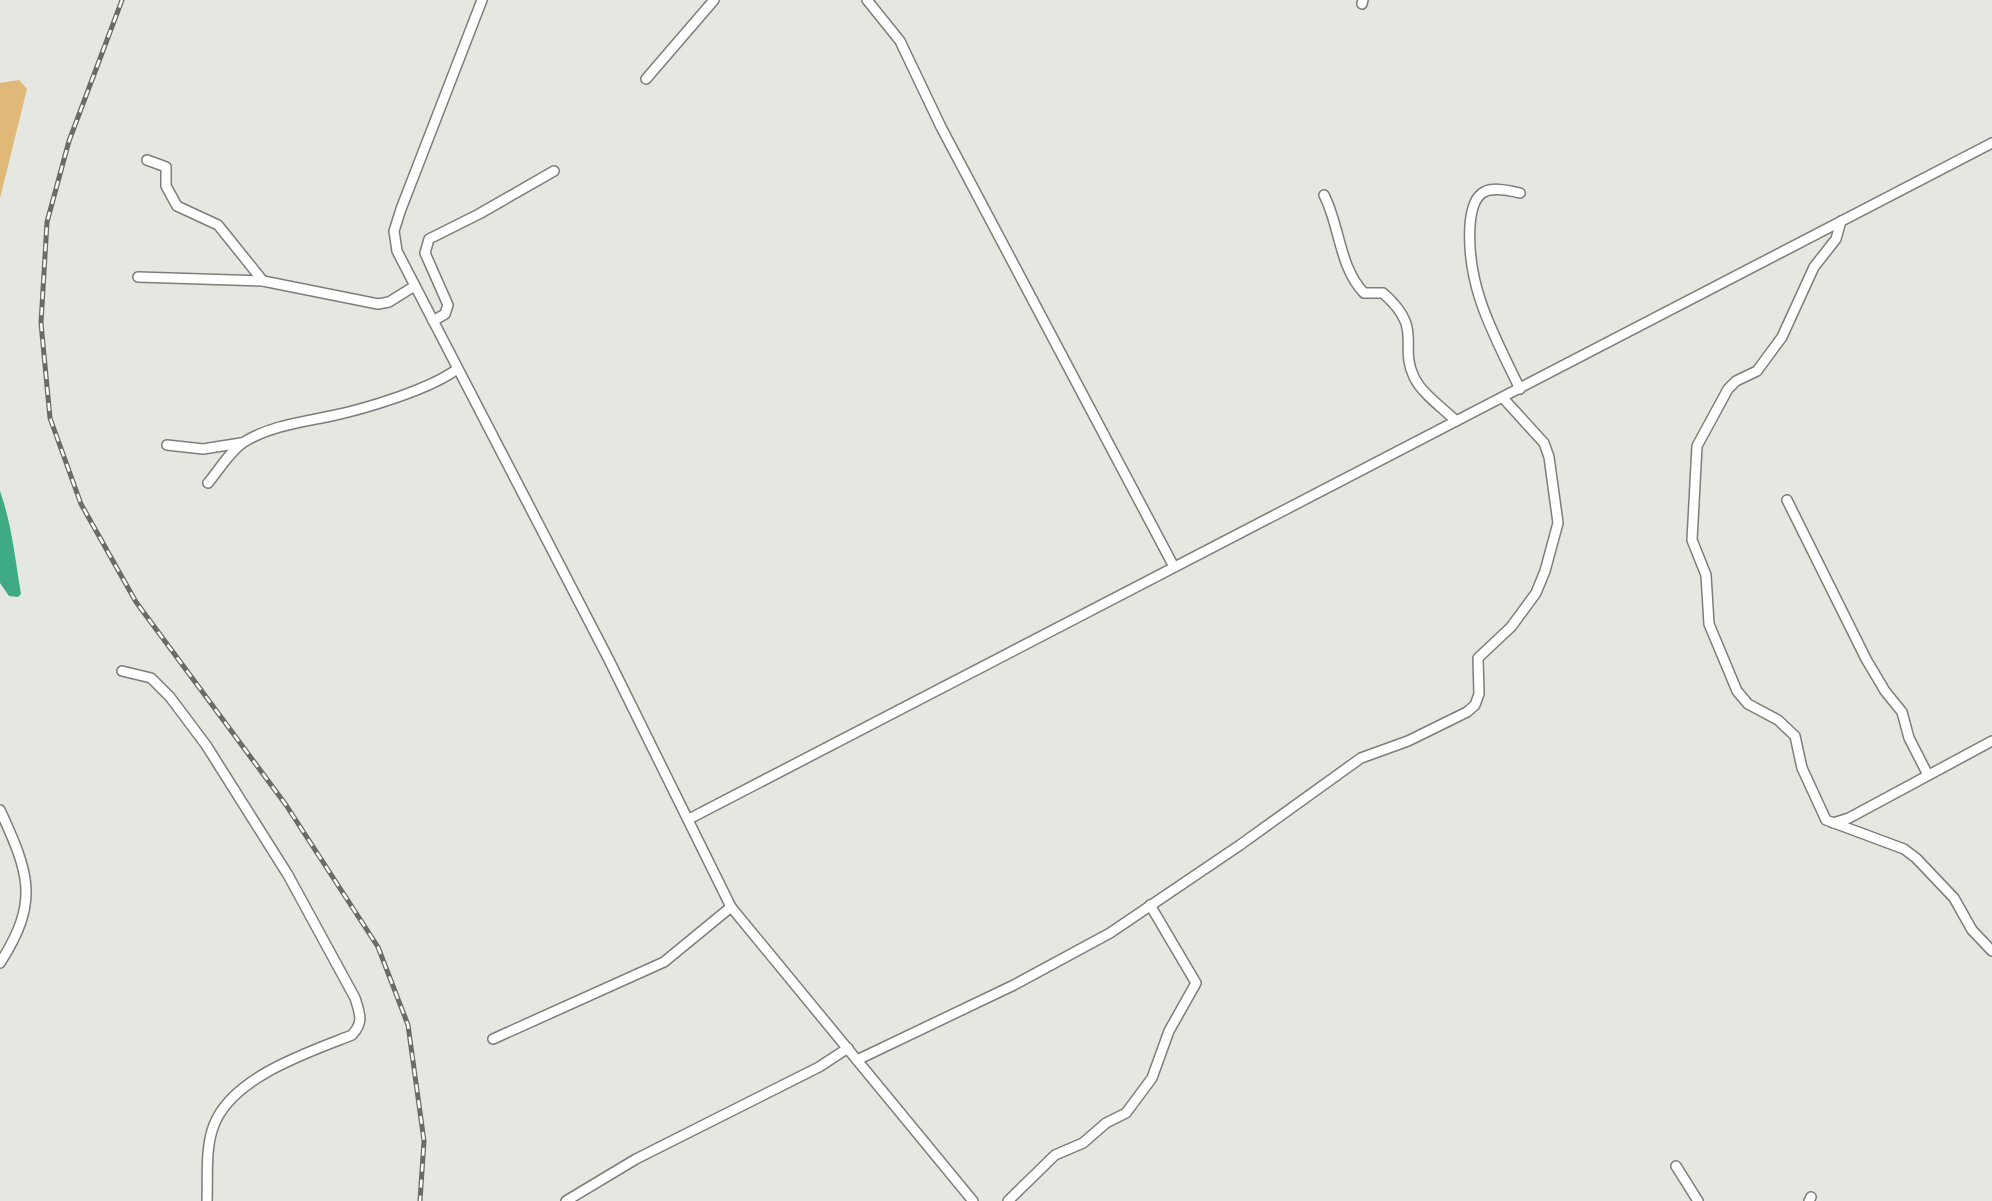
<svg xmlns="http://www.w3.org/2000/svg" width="1992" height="1201" viewBox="0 0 1992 1201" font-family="Barlow,sans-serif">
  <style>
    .green { fill: #e0b878 }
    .water { fill: #3eab84 }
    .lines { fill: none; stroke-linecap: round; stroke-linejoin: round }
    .street-casing { stroke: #7c7e78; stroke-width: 12 }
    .street { stroke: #fff; stroke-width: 9 }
    .rail-casing { stroke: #696b67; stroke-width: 5 }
    .rail { stroke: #fff; stroke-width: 2.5; stroke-dasharray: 8; stroke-linecap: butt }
  </style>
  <rect width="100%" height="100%" fill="#e5e7e1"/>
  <path class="green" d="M19 80 27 89 0 198V83Z"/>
  <path class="water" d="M0 491C12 525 15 559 21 594L18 597 9 596 0 583Z"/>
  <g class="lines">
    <defs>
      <g id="street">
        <path d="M482 0 401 209 394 231 397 251 608 658 731 907 973 1201"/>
        <path d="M867 0 900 41 941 127 1173 565"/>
        <path d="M1362 4 1363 0"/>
        <path d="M646 79 714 0"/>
        <path d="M147 160 166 167V186L177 206 218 225 263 281"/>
        <path d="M1324 195C1340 226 1339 267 1364 293H1383C1425 330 1398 344 1414 377 1422 394 1443 408 1456 421"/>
        <path d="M1841 221 1836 239 1814 267 1782 337 1757 371 1736 381 1728 389 1697 446 1692 540 1706 575 1709 624 1737 691 1748 704 1778 720 1795 736 1802 768 1826 820 1904 849 1916 858 1954 898 1972 930 1992 951"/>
        <path d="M138 277 263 281 378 304 389 302 413 287"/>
        <path d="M433 321 445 314 448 305 425 253 429 239 479 214 554 171"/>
        <path d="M1520 389C1494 335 1466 287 1470 225 1473 188 1487 185 1520 193"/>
        <path d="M167 445 203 449 241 443"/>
        <path d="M208 483C219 470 230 451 244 442 270 426 302 422 331 416 365 409 431 389 457 369"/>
        <path d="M1787 500 1866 659 1885 691 1902 712 1909 738 1928 775"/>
        <path d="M122 671 151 678 170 697 206 745 288 875 355 998C360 1014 364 1022 352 1035 309 1052 232 1077 214 1125 205 1147 208 1177 207 1201"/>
        <path d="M0 810C29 873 40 901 0 963"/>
        <path d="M689 819 1992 143"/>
        <path d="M1833 823 1849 818 1992 741"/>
        <path d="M493 1039 664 962 731 907"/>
        <path d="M857 1060 1014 985 1110 933 1240 845 1361 758 1408 741 1467 712 1475 705 1479 694 1478 658 1511 627 1536 593 1545 571 1558 523 1549 457 1544 443 1503 398"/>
        <path d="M1676 1166 1698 1201"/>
        <path d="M566 1201 636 1159 819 1067 848 1048"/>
        <path d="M1008 1201 1055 1155 1083 1143 1106 1123 1126 1113 1152 1078 1169 1031 1196 983 1150 905"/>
        <path d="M1809 1201 1811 1197"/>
      </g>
    </defs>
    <use href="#street" class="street-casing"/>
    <use href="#street" class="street"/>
    <defs>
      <path id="rail" d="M122 0 69 141 47 222 41 323 50 418 81 504 136 602 286 805 378 947 408 1025 424 1141 420 1201"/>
    </defs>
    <use href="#rail" class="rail-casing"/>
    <use href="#rail" class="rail"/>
  </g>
</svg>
